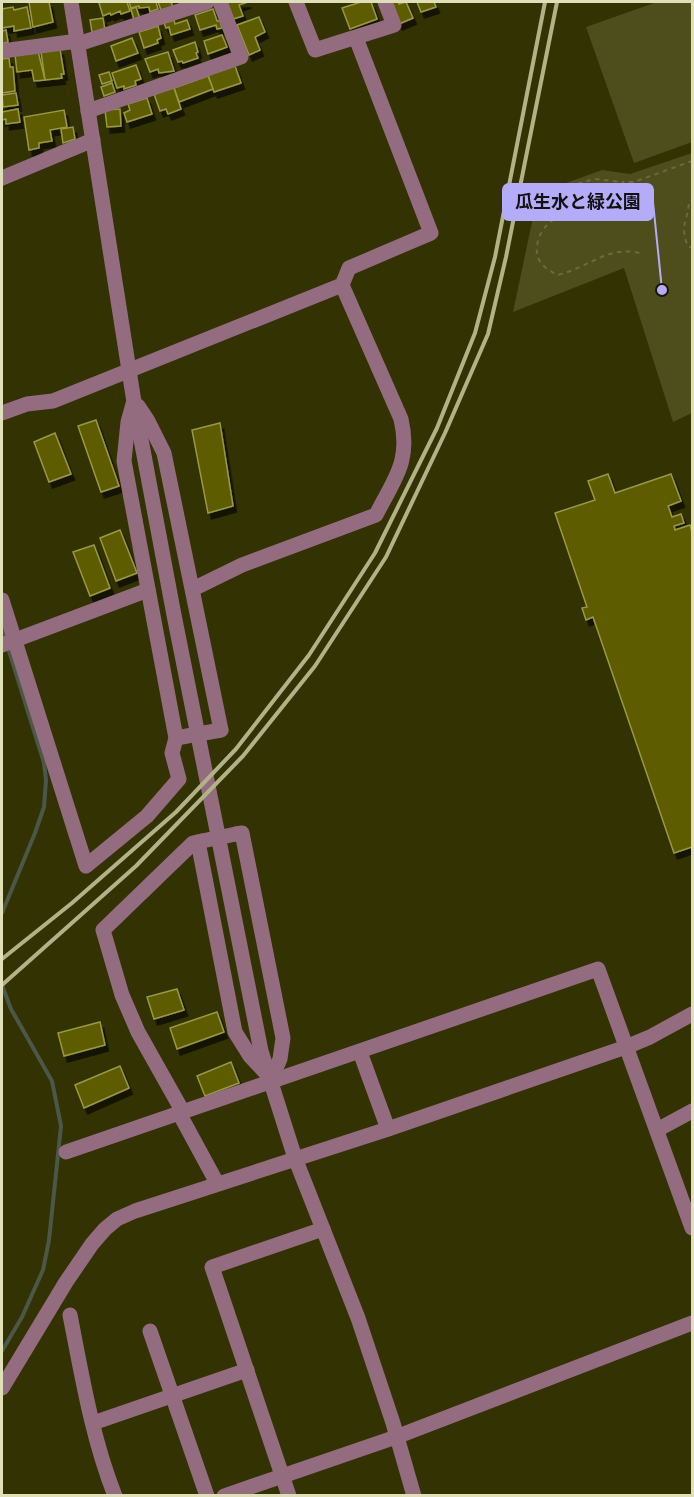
<svg xmlns="http://www.w3.org/2000/svg" width="694" height="1497" viewBox="0 0 694 1497" font-family="Overpass,'Noto Sans JP',sans-serif">
  <style>
    .green { fill: #4e4e1d }
    .lines { fill: none; stroke-linecap: round; stroke-linejoin: round }
    .stream { stroke: #4b5747; stroke-width: 4 }
    .building { fill: #5d5c00; stroke: #999844; stroke-width: 1.5; filter: url(#shadow) }
    .path { stroke: #6a6a3d; stroke-width: 2; stroke-dasharray: 4.5 4.5; stroke-linecap: butt }
    .minor { stroke: #946c7f; stroke-width: 15 }
    .rail { stroke: #b2b288; stroke-width: 4 }
    .minor-bridge { stroke: #946c7f; stroke-width: 15 }
    .leader { fill: none; stroke: #b4acf9; stroke-width: 2 }
    .callout-dot { fill: #b4acf9; stroke: #191901; stroke-width: 2 }
    .callout { fill: #b4acf9; stroke: #b4acf9; stroke-width: 2 }
    .callout-label { font-size: 18px; text-anchor: middle; font-weight: bold; fill: #111 }
  </style>
  <defs>
    <filter id="shadow"><feDropShadow dx="3.5" dy="6" stdDeviation="0" flood-color="#0009"/></filter>
  </defs>
  <rect width="100%" height="100%" fill="#333202"/>
  <g class="green">
    <path d="M657 2H692V142L634 163 586 27Z"/>
    <path d="M692 153V413L673 422 624 268 513 312 539 189 558 186 602 170 630 174Z"/>
  </g>
  <g class="lines">
    <g class="stream">
      <path d="M2 631 5 641"/>
      <path d="M2 913 35 833 44 807 46 780 44 763 8 648"/>
      <path d="M2 985 11 1009 52 1081 61 1126 49 1240 43 1270 22 1317 2 1351"/>
    </g>
  </g>
  <g class="building">
    <path d="M29 2H49L53 22 33 27Z"/>
    <path d="M102 2H127L130 11 121 14 120 11 111 15 110 13 103 16 99 3Z"/>
    <path d="M129 2H156L158 9 150 12 149 7 139 8V6L131 8Z"/>
    <path d="M158 2H171L173 7 161 10Z"/>
    <path d="M227 2H248L239 5 243 16 233 19Z"/>
    <path d="M361 2H371L377 19 350 29 342 8Z"/>
    <path d="M390 2H398L399 4 406 2 413 18 399 24Z"/>
    <path d="M417 2H434L436 7 421 12Z"/>
    <path d="M13 7 14 10 27 7 31 28 14 31V26L2 28V9Z"/>
    <path d="M136 7 140 19 134 20 131 9Z"/>
    <path d="M213 9 217 21H220L222 28 217 29 216 25 200 30 195 15Z"/>
    <path d="M259 17 265 32 255 37 260 50 249 55 237 25Z"/>
    <path d="M103 18 105 30 92 32 90 20Z"/>
    <path d="M174 20 175 24 187 20 190 29 171 35 169 27 166 28 164 23Z"/>
    <path d="M158 26 161 38 157 40 158 43 144 48 139 32Z"/>
    <path d="M6 30 8 42 4 43V46H2V31Z"/>
    <path d="M222 35 227 47 208 54 204 41Z"/>
    <path d="M132 38 138 53 116 61 111 46Z"/>
    <path d="M195 42 198 52 196 53 198 58 183 63 182 61 178 62 173 50Z"/>
    <path d="M60 49 64 74H61L62 78 45 80 41 52Z"/>
    <path d="M38 51 45 80 34 81 32 70 17 72 15 55Z"/>
    <path d="M168 52 174 71 159 73 158 69 150 72 145 59Z"/>
    <path d="M9 58 10 67H13L15 91 2 93V59Z"/>
    <path d="M136 65 141 79 135 81 136 85 124 89V86L117 88 112 73Z"/>
    <path d="M235 66 241 83 214 92 208 75Z"/>
    <path d="M109 72 112 81 102 84 99 75Z"/>
    <path d="M208 76 213 89 179 102 174 88Z"/>
    <path d="M112 83 115 92 104 96 101 87Z"/>
    <path d="M174 88 181 109 168 114 166 109 160 111 154 94Z"/>
    <path d="M16 93 18 105 3 107 2 95Z"/>
    <path d="M147 98 152 114 127 122 124 113 130 110 128 104Z"/>
    <path d="M18 109 20 122 6 124V119L2 120V112Z"/>
    <path d="M120 109 121 126 107 127 105 110Z"/>
    <path d="M64 110 67 127 50 130 52 141 39 143V148L29 150 24 117Z"/>
    <path d="M73 127 75 139 63 143 61 129Z"/>
    <path d="M96 420 119 486 101 492 78 426Z"/>
    <path d="M220 423 233 506 208 513 192 430Z"/>
    <path d="M55 433 71 474 49 482 34 442Z"/>
    <path d="M608 474 615 493 671 474 681 501 668 506 672 517 681 514 684 523 674 526 675 530 690 525 692 532V847L674 853 593 617 586 620 582 608 587 607 555 513 595 500 588 481Z"/>
    <path d="M120 530 137 573 116 581 100 538Z"/>
    <path d="M94 545 110 588 90 596 73 552Z"/>
    <path d="M177 989 184 1010 154 1019 147 997Z"/>
    <path d="M217 1012 224 1032 177 1049 170 1028Z"/>
    <path d="M100 1022 105 1045 64 1056 58 1033Z"/>
    <path d="M231 1062 239 1083 205 1096 197 1076Z"/>
    <path d="M120 1066 129 1088 84 1108 75 1085Z"/>
  </g>
  <g class="lines">
    <g class="path">
      <path d="M544 196 556 190 594 179 623 182"/>
      <path d="M623 202C594 203 541 210 537 246 535 262 545 268 557 275 587 269 607 245 640 253"/>
      <path d="M689 204C686 225 680 225 688 247H692"/>
      <path d="M647 216 635 206 623 202V182H634L692 161"/>
    </g>
    <g class="minor">
      <path d="M71 2 134 402 174 615 261 1051 295 1158 358 1318 393 1423 414 1496"/>
      <path d="M296 2 315 50 394 25 385 2"/>
      <path d="M78 44 207 2"/>
      <path d="M2 51 78 41"/>
      <path d="M88 111 241 57 220 2"/>
      <path d="M2 178 93 140"/>
      <path d="M138 406 148 421 164 453 221 730"/>
      <path d="M2 413 27 404 53 401 342 285 349 268 431 233 356 38"/>
      <path d="M193 589 242 565 376 515C394 479 411 462 401 419L342 285"/>
      <path d="M2 600 86 866 147 816 179 779 172 753 176 738 124 461 128 422 133 404"/>
      <path d="M2 645 148 590"/>
      <path d="M236 834 242 833 283 1038 280 1059 270 1082"/>
      <path d="M198 842 235 1032 250 1056 266 1073"/>
      <path d="M360 1052 388 1129"/>
      <path d="M183 1112 138 1032 122 995 103 930 193 843 202 841"/>
      <path d="M179 1113 217 1183"/>
      <path d="M657 1130 692 1111"/>
      <path d="M66 1152 598 969 692 1228"/>
      <path d="M70 1315C82 1376 92 1438 115 1496"/>
      <path d="M150 1331 207 1496"/>
      <path d="M2 1388 66 1282 92 1244 105 1229 117 1219 135 1211 388 1129 626 1047 650 1037 692 1014"/>
      <path d="M93 1423 247 1370"/>
      <path d="M224 1496 396 1437 692 1323"/>
      <path d="M289 1496 212 1267 323 1229"/>
    </g>
    <g class="rail">
      <path d="M2 959 72 903 176 812 236 749 309 655 375 553 437 428 475 333 495 257 545 2"/>
      <path d="M2 985 136 866 243 756 315 666 386 557 445 433 488 334 506 257 557 2"/>
    </g>
    <g class="minor-bridge">
      <path d="M176 738 221 730"/>
      <path d="M202 841 236 834"/>
    </g>
  </g>
  <path class="leader" d="M662 290L653 202"/>
  <circle class="callout-dot" cx="662" cy="290" r="6"/>
  <rect class="callout" x="503" y="184" width="150" height="36" rx="6"/>
  <g class="callout-label">
    <text x="578" y="208">瓜生水と緑公園</text>
  </g>
  <rect width="694" height="1497" fill="none" stroke="#dfe0b8" stroke-width="6"/>
</svg>
